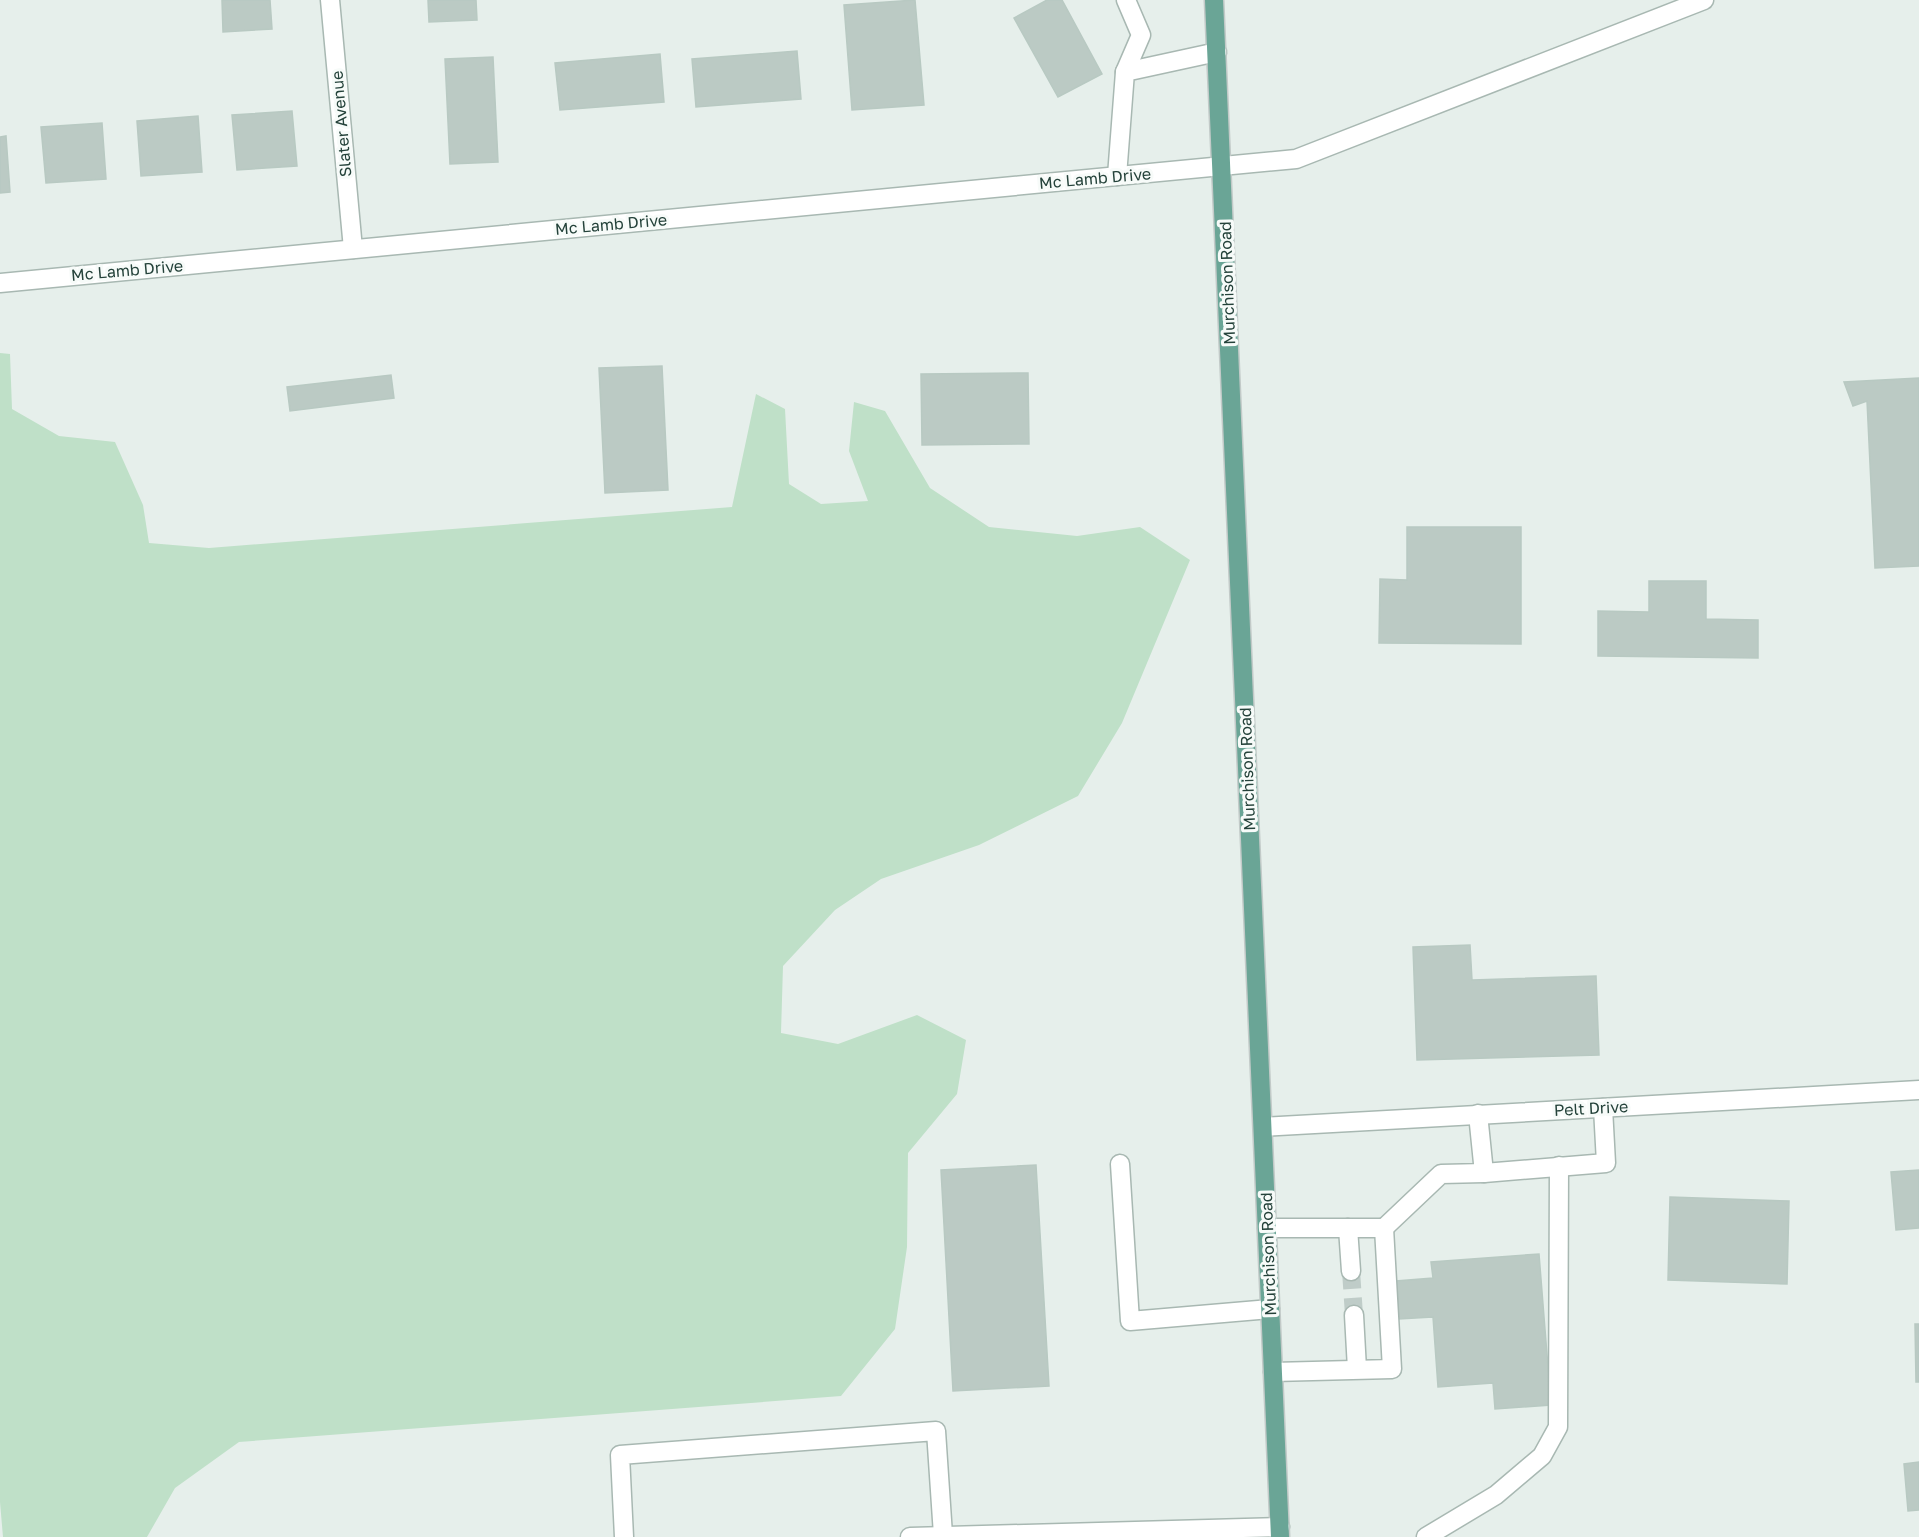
<svg xmlns="http://www.w3.org/2000/svg" width="1919" height="1537" viewBox="0 0 1919 1537" font-family="'Golos Text',sans-serif">
  <style>
    .green { fill: #bfe0c8 }
    .building { fill: #bbcac4; stroke: #b8c9c2; stroke-width: 1.5 }
    .lines { fill: none; stroke-linecap: round; stroke-linejoin: round }
    .minor-tunnel { stroke: #bfccc8; stroke-width: 18; stroke-dasharray: 18 9; stroke-linecap: butt }
    .minor-casing { stroke: #a8b8b2; stroke-width: 21 }
    .major-casing { stroke: #c2cac8; stroke-width: 21 }
    .minor { stroke: #fff; stroke-width: 18 }
    .major { stroke: #6aa596; stroke-width: 18 }
    .labels { text-anchor: middle; stroke-width: 6; stroke-linejoin: round; paint-order: stroke }
    .street-label { font-size: 16px; fill: #24423a; stroke: #f7fbf9 }
  </style>
  <rect width="100%" height="100%" fill="#e6efeb"/>
  <path class="green" d="M0 353 10 354 12 409 59 436 115 442 143 505 149 543 209 548 732 507 756 394 785 409 789 484 821 504 868 501 849 451 854 402 885 411 930 488 989 527 1077 536 1140 527 1190 560 1122 723 1078 796 979 845 881 879 835 910 783 966 781 1033 838 1044 917 1015 966 1040 957 1094 908 1153 907 1247 895 1329 841 1396 239 1442 175 1488 147 1537H3L0 1502Z"/>
  <g class="building">
    <path d="M222 0H270L272 29 223 32Z"/>
    <path d="M428 0H476L477 20 429 22Z"/>
    <path d="M915 0 924 105 852 110 844 5Z"/>
    <path d="M1047 0H1062L1102 74 1058 97 1014 18Z"/>
    <path d="M797 51 801 99 696 107 692 59Z"/>
    <path d="M660 54 664 102 560 110 555 63Z"/>
    <path d="M493 57 498 162 450 164 445 59Z"/>
    <path d="M292 111 297 166 237 170 232 115Z"/>
    <path d="M198 116 202 172 141 176 137 121Z"/>
    <path d="M102 123 106 179 46 183 41 127Z"/>
    <path d="M6 136 10 192 0 193V137Z"/>
    <path d="M662 366 668 490 605 493 599 368Z"/>
    <path d="M1028 373 1029 444 922 445 921 374Z"/>
    <path d="M391 375 394 398 290 411 287 387Z"/>
    <path d="M1919 378V566L1875 568 1867 401 1853 406 1844 382Z"/>
    <path d="M1407 527H1521V644L1379 643 1380 579 1407 580Z"/>
    <path d="M1649 581H1706V619L1758 620V658L1598 656V611L1649 612Z"/>
    <path d="M1470 945 1472 980 1596 976 1599 1055 1417 1060 1413 947Z"/>
    <path d="M1036 1165 1049 1386 953 1391 941 1170Z"/>
    <path d="M1919 1170V1228L1896 1230 1891 1172Z"/>
    <path d="M1670 1197 1789 1201 1787 1284 1668 1280Z"/>
    <path d="M1539 1254 1551 1405 1495 1409 1493 1383 1438 1387 1433 1317 1399 1319 1396 1281 1433 1278 1431 1262Z"/>
    <path d="M1915 1324H1919V1382H1916Z"/>
    <path d="M1919 1462V1510L1908 1511 1904 1464Z"/>
  </g>
  <g class="lines">
    <path class="minor-tunnel" d="M1351 1271 1354 1315"/>
    <defs>
      <g id="minor">
        <path d="M330 0 353 249"/>
        <path d="M1125 72 1141 35 1126 0"/>
        <path d="M1117 176 1125 72 1217 52"/>
        <path d="M0 283 1296 159 1704 0"/>
        <path d="M1263 1127 1919 1090"/>
        <path d="M1120 1164 1130 1321 1270 1309"/>
        <path d="M1484 1173 1606 1163 1603 1108"/>
        <path d="M1267 1228H1384L1392 1369 1273 1372"/>
        <path d="M1348 1228 1351 1271"/>
        <path d="M1384 1228 1441 1174 1484 1173 1478 1114"/>
        <path d="M1354 1315 1357 1369"/>
        <path d="M624 1537 620 1455 936 1431 943 1535"/>
        <path d="M910 1537 1280 1527"/>
        <path d="M1426 1537 1496 1495 1542 1456 1558 1427 1559 1166"/>
      </g>
      <path id="major" d="M1214 0 1280 1537"/>
    </defs>
    <use href="#minor" class="minor-casing"/>
    <use href="#major" class="major-casing"/>
    <use href="#minor" class="minor"/>
    <use href="#major" class="major"/>
  </g>
  <g class="labels">
    <g class="street-label">
      <text transform="translate(341 124) rotate(-95)" y="6">Slater Avenue</text>
      <text transform="translate(1095 178) rotate(-5)" y="6">Mc Lamb Drive</text>
      <text transform="translate(611 224) rotate(-5)" y="6">Mc Lamb Drive</text>
      <text transform="translate(127 270) rotate(-5)" y="6">Mc Lamb Drive</text>
      <text transform="translate(1227 283) rotate(-92)" y="6">Murchison Road</text>
      <text transform="translate(1247 769) rotate(-92)" y="6">Murchison Road</text>
      <text transform="translate(1591 1108) rotate(-3)" y="6">Pelt Drive</text>
      <text transform="translate(1268 1254) rotate(-92)" y="6">Murchison Road</text>
    </g>
  </g>
</svg>
